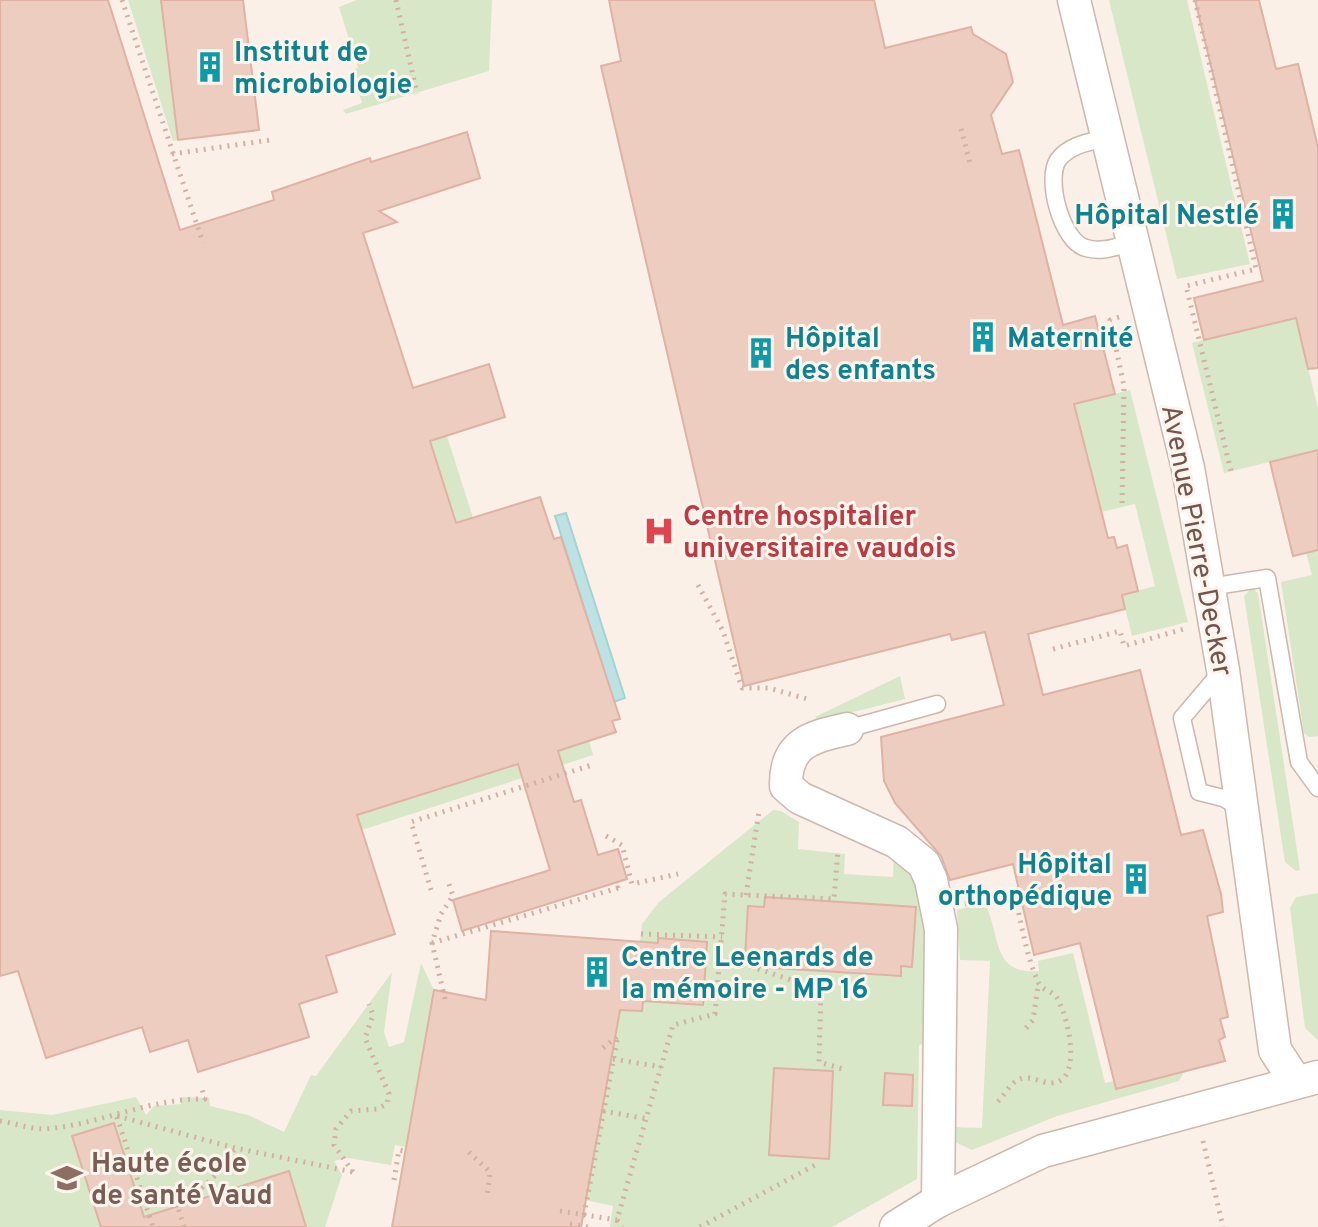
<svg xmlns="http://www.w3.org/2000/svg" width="1318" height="1227" viewBox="0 0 1318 1227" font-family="Overpass,sans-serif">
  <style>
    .green { fill: #d8e7c7 }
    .water { fill: #bde2e3; stroke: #a5d3d3; stroke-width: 2 }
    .building { fill: #eecdc1; stroke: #dfb2a3; stroke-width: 2 }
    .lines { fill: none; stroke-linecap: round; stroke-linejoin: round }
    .service-casing { stroke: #ccb8ae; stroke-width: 19 }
    .minor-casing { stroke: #ccb8ae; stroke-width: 35 }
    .path { stroke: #d2b0a4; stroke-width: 5; stroke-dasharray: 2 6; stroke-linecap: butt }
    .service { stroke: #fff; stroke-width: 16 }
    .minor { stroke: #fff; stroke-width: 32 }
    .labels { text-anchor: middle; stroke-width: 6; stroke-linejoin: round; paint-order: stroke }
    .culture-label { font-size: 28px; font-weight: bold; fill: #0d838f; stroke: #fdf5ed; text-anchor: start }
    .health-label { font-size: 28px; font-weight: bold; fill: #be3a42; stroke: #fdf5ed; text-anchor: start }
    .street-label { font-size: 28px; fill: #72564e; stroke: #fdf5ed }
    .education-label { font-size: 28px; font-weight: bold; fill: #785e54; stroke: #fdf5ed; text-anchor: start }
  </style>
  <rect width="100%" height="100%" fill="#faf0e7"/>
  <g class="green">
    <path d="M128 0H161L178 140 173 141Z"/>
    <path d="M357 0H492L489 71 346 114 343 110 362 103 352 70 358 68 339 7Z"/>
    <path d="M1109 0H1187L1250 264 1177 279Z"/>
    <path d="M1296 318 1318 409V450L1224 473 1192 343Z"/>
    <path d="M1130 390 1188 622 1132 636 1122 595 1155 586 1135 504 1101 512 1074 404Z"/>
    <path d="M447 436 473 518 456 523 430 442Z"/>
    <path d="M1318 550V736L1309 737 1304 733 1281 582 1312 575 1306 553Z"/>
    <path d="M1252 588 1258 593 1300 870 1296 871 1285 862 1244 596Z"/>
    <path d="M900 676 905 699 817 721 815 717Z"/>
    <path d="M589 741 593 755 362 830 357 815Z"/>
    <path d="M773 810 781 811 799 822 798 849 845 854 844 874 893 877 894 853C942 902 925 981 923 1044L919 1045 917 1179 832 1227H610L613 1206 585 1200 619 1010 642 1011 643 1001 703 1005 658 938 657 952 648 942H640L642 924 659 902Z"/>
    <path d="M1318 893V1040L1305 1028 1290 908 1296 897Z"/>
    <path d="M984 903C1002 933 989 975 1039 971L1038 961 1073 953 1105 1083 1114 1081 1116 1089 1184 1072 1179 1081 1057 1116 972 1150 955 1142 953 1127 982 1128 990 961 960 960 957 910Z"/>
    <path d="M421 963 434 990 427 1026 496 1183 402 1166 405 1147 395 1145 391 1165 348 1158 334 1161 342 1175 325 1227H0V1110L52 1115 136 1097 146 1115 154 1106 181 1104 182 1097 209 1098 210 1106 248 1115 284 1132 311 1075 316 1076 392 972 384 1032 389 1047 404 1042Z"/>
  </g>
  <path class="water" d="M566 513 625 698 614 702 555 516Z"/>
  <g class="building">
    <path d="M0 0H108L180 230 274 200 272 192 370 158 371 162 467 132 480 178 379 211 397 222 363 233 413 388 489 364 505 417 430 441 456 523 540 497 554 539 561 537 620 719 612 721 616 732 558 751 574 802 581 800 598 855 618 849 627 879 462 931 453 900 550 870 518 764 357 815 395 934 326 956 337 992 299 1004 309 1037 198 1072 188 1040 150 1052 142 1027 46 1058 18 971 0 976Z"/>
    <path d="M161 0H243L259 130 178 140Z"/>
    <path d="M609 0H874L885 48 971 27 973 34 1006 54 1013 82 991 115 1002 154 1019 150 1063 325 1095 316 1115 394 1074 404 1108 538 1114 537 1117 548 1127 545 1138 591 1122 595 1125 609 1028 634 1043 695 1140 670 1181 835 1203 830 1221 894 1223 912 1207 916 1228 1017 1220 1019 1225 1037 1219 1040 1225 1061 1116 1089 1080 943 1034 955 1013 864 950 880 941 856 895 803 884 781 881 737 1004 705 985 632 952 640 950 634 744 686 601 66 621 61Z"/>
    <path d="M1195 0H1259L1276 69 1298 64 1318 147V368L1308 369 1296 318 1204 340 1194 298 1263 281Z"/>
    <path d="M1318 450V550L1293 556 1270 462Z"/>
    <path d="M765 897 916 907 912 967 901 966V976L759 967V958L745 957 748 906 764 907Z"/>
    <path d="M491 931 658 943V938L707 942 703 1005 643 1001 642 1011 620 1010 581 1227H392L434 990 486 1000Z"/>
    <path d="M774 1068 833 1071 829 1159 769 1155Z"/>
    <path d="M885 1073 913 1075 912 1106 883 1105Z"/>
    <path d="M114 1123 144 1217 289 1171 306 1227H101L72 1136Z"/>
  </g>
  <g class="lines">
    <defs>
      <g id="service">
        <path d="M1109 137C1091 142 1070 144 1058 160 1045 180 1062 242 1086 248 1102 253 1118 246 1135 242"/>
        <path d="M1209 587 1267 578 1299 762 1318 788"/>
        <path d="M1222 671 1182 718 1199 792 1223 798 1243 809"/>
        <path d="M847 729 937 704"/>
      </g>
      <g id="minor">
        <path d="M1074 0 1188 468 1223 670 1275 1050 1295 1081"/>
        <path d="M847 729C811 737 785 743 786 786L800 798 897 842 924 864 931 880 941 929 938 1201"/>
        <path d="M896 1227 938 1201 1043 1151 1318 1077"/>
      </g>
    </defs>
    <use href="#service" class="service-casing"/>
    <use href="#minor" class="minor-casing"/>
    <g class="path">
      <path d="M122 0 203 243"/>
      <path d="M396 0 417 94"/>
      <path d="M1195 0 1256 269 1186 286 1231 471"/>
      <path d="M961 129 970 163"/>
      <path d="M172 154 270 140"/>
      <path d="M1119 317 1110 320 1124 386 1122 507"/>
      <path d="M698 585 723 631 742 688H769L807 699"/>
      <path d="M1053 649 1120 631 1124 646 1184 629"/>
      <path d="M606 836 622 845 632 884 678 874"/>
      <path d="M431 890 411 822 595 764"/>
      <path d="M746 895 759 811"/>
      <path d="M965 904 1014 892C1021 921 1026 955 1038 982 1042 991 1052 990 1057 998 1067 1014 1080 1067 1061 1080 1049 1088 1037 1077 1025 1078 1009 1079 1005 1099 993 1105"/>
      <path d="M641 934 722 937"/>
      <path d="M432 943 618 888 619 892"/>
      <path d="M720 956 821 990 819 1062 843 1069"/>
      <path d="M445 999 432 943 441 914 453 896 449 884"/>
      <path d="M1026 1028 1033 1020 1038 986"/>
      <path d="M603 1048 617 1037"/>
      <path d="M613 1059 661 1067"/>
      <path d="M603 1111 648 1119"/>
      <path d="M117 1116 235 1148 353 1172"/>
      <path d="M117 1117 153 1227"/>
      <path d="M0 1121C14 1123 30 1129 44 1129 100 1125 149 1098 205 1099L201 1086"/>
      <path d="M1203 1141 1223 1227"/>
      <path d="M469 1152 490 1172 487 1197"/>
      <path d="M353 1172 334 1145 336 1129 351 1111 377 1109 387 1104 389 1094 365 1038 373 1015 369 1004"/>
      <path d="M394 1180 399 1150 404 1151"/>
      <path d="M560 1211 617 1220 673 1025 715 1014 725 894 834 899 838 850"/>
      <path d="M584 1215 618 1036"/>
      <path d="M617 1220 622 1227"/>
      <path d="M570 1224 588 1227"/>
      <path d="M184 1227 176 1201C201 1194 223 1170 235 1148"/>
      <path d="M700 1227 817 1164"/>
    </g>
    <use href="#service" class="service"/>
    <use href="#minor" class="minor"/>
  </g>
  <defs>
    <symbol id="building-bare" viewBox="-9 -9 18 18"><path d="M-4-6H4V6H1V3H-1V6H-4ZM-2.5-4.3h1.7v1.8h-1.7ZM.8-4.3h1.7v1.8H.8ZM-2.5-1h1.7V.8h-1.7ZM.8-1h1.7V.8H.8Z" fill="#0f9aa8" stroke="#fdf5ed" stroke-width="2.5" paint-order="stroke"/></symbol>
    <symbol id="hospital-bare" viewBox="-9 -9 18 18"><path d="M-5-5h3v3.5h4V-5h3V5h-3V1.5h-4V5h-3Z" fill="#e0444e" stroke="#fdf5ed" stroke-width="2.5" paint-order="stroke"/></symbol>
    <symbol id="university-bare" viewBox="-9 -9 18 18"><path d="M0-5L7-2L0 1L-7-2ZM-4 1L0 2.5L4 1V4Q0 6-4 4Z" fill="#8d6e63" stroke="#fdf5ed" stroke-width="2.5" paint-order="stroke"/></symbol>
  </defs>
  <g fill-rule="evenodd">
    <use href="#building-bare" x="188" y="45" width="44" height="44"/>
    <use href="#building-bare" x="1261" y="192" width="44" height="44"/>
    <use href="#building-bare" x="961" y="315" width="44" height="44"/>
    <use href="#building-bare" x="739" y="331" width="44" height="44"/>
    <use href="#hospital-bare" x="637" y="509" width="44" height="44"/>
    <use href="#building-bare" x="1114" y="857" width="44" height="44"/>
    <use href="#building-bare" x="575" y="950" width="44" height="44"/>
    <use href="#university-bare" x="45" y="1156" width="44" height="44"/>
  </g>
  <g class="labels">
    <g class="culture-label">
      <text x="234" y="61">Institut de<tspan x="234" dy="32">microbiologie</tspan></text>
      <text x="1259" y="224" text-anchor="end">Hôpital Nestlé</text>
      <text x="785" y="347">Hôpital<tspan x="785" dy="32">des enfants</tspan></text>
      <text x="1007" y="347">Maternité</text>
      <text x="1112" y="873" text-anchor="end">Hôpital<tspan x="1112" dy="32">orthopédique</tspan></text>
      <text x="621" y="966">Centre Leenards de<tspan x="621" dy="32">la mémoire - MP 16</tspan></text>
    </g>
    <g class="health-label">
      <text x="683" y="525">Centre hospitalier<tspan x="683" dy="32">universitaire vaudois</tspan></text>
    </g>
    <g class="street-label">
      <text transform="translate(1198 540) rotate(79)" y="10">Avenue Pierre-Decker</text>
    </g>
    <g class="education-label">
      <text x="91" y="1172">Haute école<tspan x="91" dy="32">de santé Vaud</tspan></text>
    </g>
  </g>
</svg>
